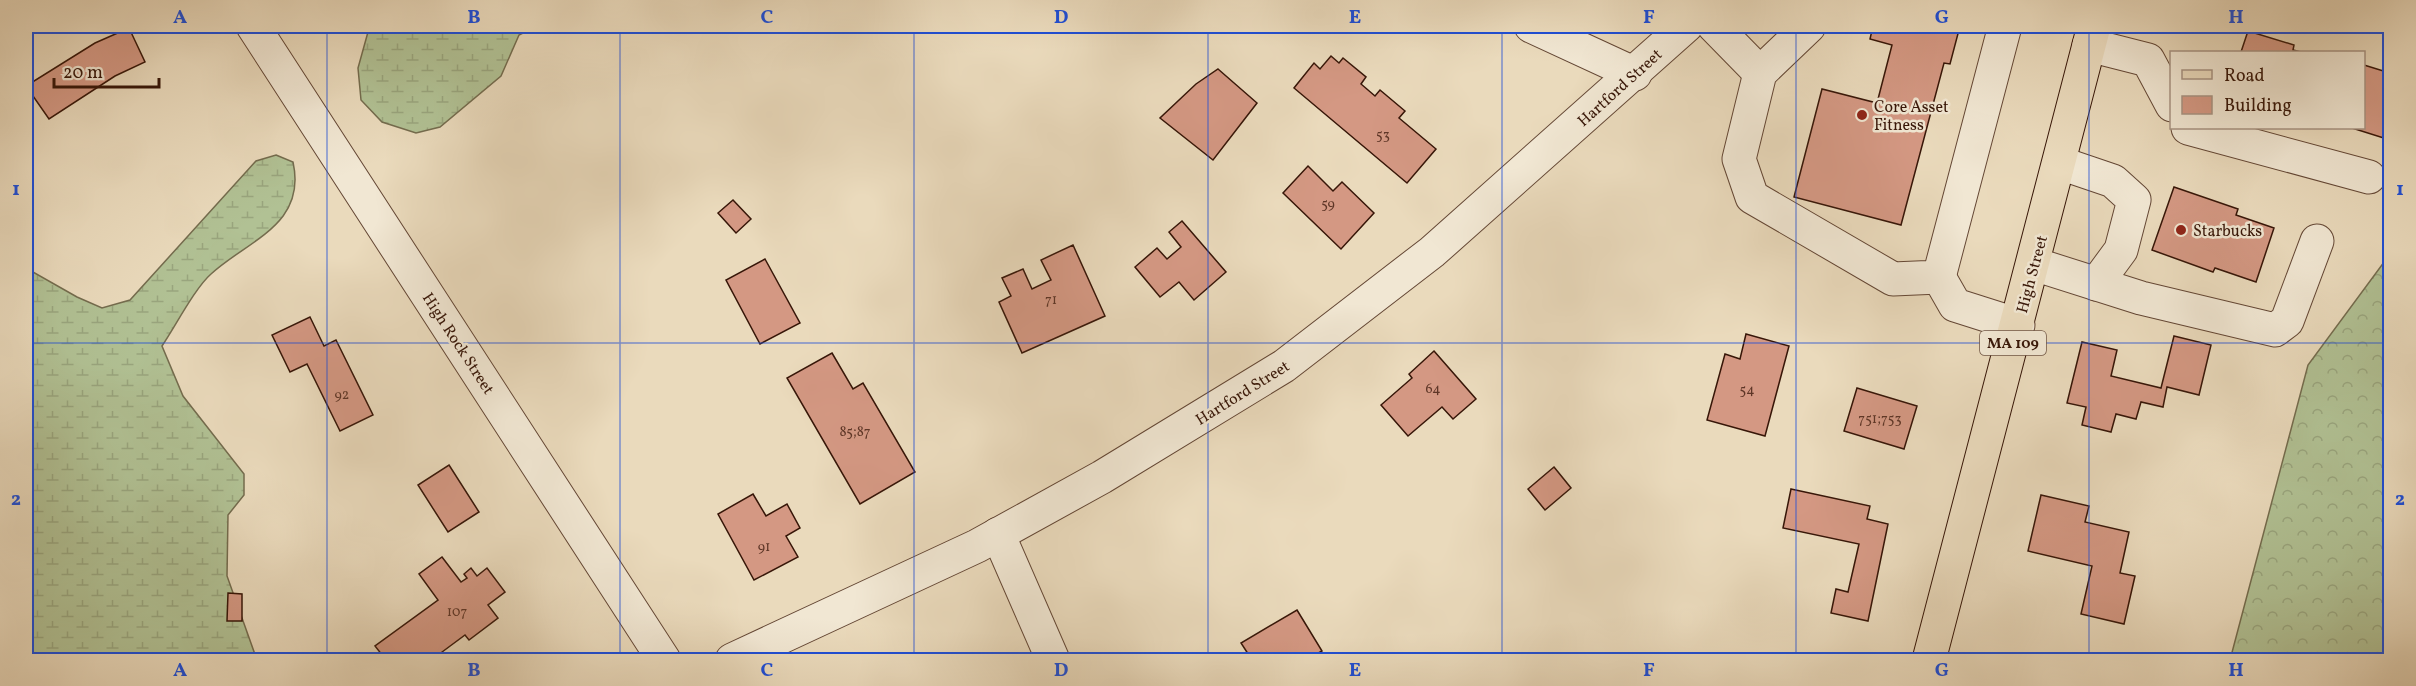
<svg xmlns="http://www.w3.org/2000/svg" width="2416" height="686" viewBox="0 0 2416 686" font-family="Vollkorn,serif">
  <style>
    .forest { fill: url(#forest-crowns); stroke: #746c4e; stroke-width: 1.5 }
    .wetland { fill: url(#wetland-marsh); stroke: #746c4e; stroke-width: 1.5 }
    .building { fill: #d49883; stroke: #371608; stroke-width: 1.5 }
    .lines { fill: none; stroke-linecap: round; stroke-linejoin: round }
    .minor-casing { stroke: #644735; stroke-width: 35 }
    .major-casing { stroke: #371608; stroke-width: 35 }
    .minor { stroke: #f1e7d3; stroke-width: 33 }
    .major { stroke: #eadabc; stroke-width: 33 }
    .grid { fill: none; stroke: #1d4ed8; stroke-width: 1.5; stroke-opacity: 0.55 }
    .poi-dot { fill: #8f2418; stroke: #f1e7d3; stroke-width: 2 }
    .labels { text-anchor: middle; stroke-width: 5; stroke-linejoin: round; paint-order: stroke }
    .number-label { font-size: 14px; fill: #5e3627 }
    .shield { fill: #f1e7d3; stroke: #6f5545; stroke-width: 1.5 }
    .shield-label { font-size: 15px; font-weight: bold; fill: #371608 }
    .street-label { font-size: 16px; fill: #371608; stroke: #f1e7d3 }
    .poi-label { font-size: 16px; fill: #371608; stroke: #f1e7d3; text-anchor: start }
    .neatline { fill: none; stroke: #1d4ed8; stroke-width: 2 }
    .grid-label { font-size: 20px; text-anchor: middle; font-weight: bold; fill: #1d4ed8 }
  </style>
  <defs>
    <pattern id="forest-crowns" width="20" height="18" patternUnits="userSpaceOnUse" patternTransform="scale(1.5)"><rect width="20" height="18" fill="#b1c194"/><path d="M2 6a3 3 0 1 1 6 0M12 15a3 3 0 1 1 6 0" fill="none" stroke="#99a57e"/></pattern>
    <pattern id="wetland-marsh" width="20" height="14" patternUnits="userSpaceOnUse" patternTransform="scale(1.5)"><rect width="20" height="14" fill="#b1c194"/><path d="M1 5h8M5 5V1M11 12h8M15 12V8" fill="none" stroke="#99a57e"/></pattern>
  </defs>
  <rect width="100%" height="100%" fill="#eadabc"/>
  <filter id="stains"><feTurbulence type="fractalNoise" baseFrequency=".00333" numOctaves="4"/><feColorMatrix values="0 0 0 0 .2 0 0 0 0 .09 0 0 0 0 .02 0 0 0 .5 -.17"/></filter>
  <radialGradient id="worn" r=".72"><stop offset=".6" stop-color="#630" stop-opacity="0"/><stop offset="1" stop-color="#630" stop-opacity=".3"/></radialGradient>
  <path class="forest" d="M2390 254V660H2230L2308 365Z"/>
  <g class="wetland">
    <path d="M375 26H537L519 35 501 76 440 127 416 133 382 122 361 100 358 68 368 32Z"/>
    <path d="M276 155 293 162C307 225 248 240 211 274 195 288 175 327 162 346L183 396 244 474V495L228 515 227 576 257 660H26V268L77 297 102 308 130 300 256 161Z"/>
  </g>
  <g class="building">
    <path d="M1873 26H1960L1950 64 1944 63 1901 225 1794 197 1822 89 1877 103 1892 45 1870 39Z"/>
    <path d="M129 28 145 62 115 76 49 119 26 86 95 43Z"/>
    <path d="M2248 31 2294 45 2293 50 2301 52H2241Z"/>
    <path d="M1331 56 1339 63 1343 58 1366 77 1361 84 1375 96 1380 90 1405 111 1399 118 1436 149 1407 183 1294 88 1314 63 1320 69Z"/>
    <path d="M2364 65 2390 73V140L2352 128H2364Z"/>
    <path d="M1218 69 1257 103 1213 160 1160 118 1196 84Z"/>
    <path d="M1308 166 1333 191 1342 182 1374 213 1341 249 1283 193Z"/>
    <path d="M2174 187 2238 209 2236 215 2274 228 2256 282 2215 268 2213 272 2152 250Z"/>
    <path d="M733 200 751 219 736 233 718 213Z"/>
    <path d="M1182 221 1226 272 1194 300 1179 282 1160 297 1135 267 1157 248 1167 259 1181 247 1169 232Z"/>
    <path d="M1073 245 1105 316 1022 353 999 302 1011 296 1002 278 1023 269 1032 289 1051 280 1041 260Z"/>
    <path d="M765 259 800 323 760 344 726 280Z"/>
    <path d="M310 317 324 346 336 340 373 415 340 431 307 364 290 372 272 335Z"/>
    <path d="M1746 334 1789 346 1765 436 1707 420 1725 354 1740 359Z"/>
    <path d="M2174 336 2211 345 2199 395 2167 387 2163 407 2141 402 2136 419 2116 414 2111 432 2082 425 2086 407 2067 403 2082 342 2117 350 2111 376 2161 388Z"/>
    <path d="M1434 351 1476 399 1453 419 1442 407 1408 436 1381 405 1412 378 1409 374Z"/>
    <path d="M832 353 853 389 863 383 915 472 860 504 787 378Z"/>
    <path d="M1857 388 1917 406 1904 449 1844 431Z"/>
    <path d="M449 465 479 512 448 532 418 485Z"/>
    <path d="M1554 467 1571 488 1545 510 1528 489Z"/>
    <path d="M1791 489 1870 506 1867 519 1888 524 1868 621 1831 613 1836 589 1848 592 1859 544 1783 528Z"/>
    <path d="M753 494 766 516 787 504 800 528 786 536 798 557 754 580 718 514Z"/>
    <path d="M2041 495 2089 506 2085 522 2129 532 2120 573 2135 576 2124 624 2081 614 2092 566 2028 551Z"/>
    <path d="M442 557 461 582 467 578 464 574 471 568 477 576 487 568 505 592 488 605 498 618 469 640 465 635 434 658 431 653 421 660H386L375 646 438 600 419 574Z"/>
    <path d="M228 593 242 594V621H227Z"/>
    <path d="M1297 610 1322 651 1306 660H1252L1241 643Z"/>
  </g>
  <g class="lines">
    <defs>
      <g id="minor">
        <path d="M253 26 664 660"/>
        <path d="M1531 26 1635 74"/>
        <path d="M1714 26 1760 73"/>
        <path d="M1809 26 1760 73 1739 159 1752 197 1893 279 1939 277 2005 26"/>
        <path d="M2089 45 2148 60 2172 105"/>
        <path d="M2188 128 2369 177"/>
        <path d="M2060 163 2113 181 2134 200 2121 250 2096 284"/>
        <path d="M2034 264 2141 298 2275 330 2287 321 2317 241"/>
        <path d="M1939 277 1955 305 2018 325"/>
        <path d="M998 534 1053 660"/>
        <path d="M732 660 977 546 1102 477 1284 366 1432 252 1686 26"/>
      </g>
      <path id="major" d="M1929 660 2094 26"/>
    </defs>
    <use href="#minor" class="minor-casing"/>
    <use href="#major" class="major-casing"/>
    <use href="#minor" class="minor"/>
    <use href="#major" class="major"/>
  </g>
  <path class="grid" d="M327 26V660M620 26V660M914 26V660M1208 26V660M1502 26V660M1796 26V660M2089 26V660M26 343H2390"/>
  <g class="poi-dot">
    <circle cx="1862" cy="115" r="6"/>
    <circle cx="2181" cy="230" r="6"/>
  </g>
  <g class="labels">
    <g class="number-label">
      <text x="1383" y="139">53</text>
      <text x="1328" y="208">59</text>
      <text x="1051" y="304">71</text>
      <text x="1433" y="393">64</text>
      <text x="1747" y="394">54</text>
      <text x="342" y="399">92</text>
      <text x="1880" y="423">751;753</text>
      <text x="855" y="436">85;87</text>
      <text x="764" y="551">91</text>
      <text x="457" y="616">107</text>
    </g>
    <rect class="shield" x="1980" y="331" width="66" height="24" rx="4.5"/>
    <g class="shield-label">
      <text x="2013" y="348">MA 109</text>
    </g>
    <g class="street-label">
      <text transform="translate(1619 87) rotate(-42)" y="6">Hartford Street</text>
      <text transform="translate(2031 274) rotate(-75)" y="6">High Street</text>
      <text transform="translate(459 343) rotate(57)" y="6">High Rock Street</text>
      <text transform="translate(1242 392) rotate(-32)" y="6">Hartford Street</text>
    </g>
    <g class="poi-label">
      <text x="1874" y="112">Core Asset<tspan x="1874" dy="18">Fitness</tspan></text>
      <text x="2193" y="236">Starbucks</text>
    </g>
  </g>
  <rect width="2416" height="686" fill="none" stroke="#eadabc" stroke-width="66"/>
  <rect x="2170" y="51" width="195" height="78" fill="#f1e7d3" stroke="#a79382" stroke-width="1.5"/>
  <rect x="2182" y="70" width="30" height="9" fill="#eadabc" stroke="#a79382" stroke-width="1.5"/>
  <text x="2224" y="81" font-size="18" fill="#371608">Road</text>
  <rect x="2182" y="96" width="30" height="18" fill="#d49883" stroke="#a79382" stroke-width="1.5"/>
  <text x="2224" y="111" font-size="18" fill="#371608">Building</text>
  <path d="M54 78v9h105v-9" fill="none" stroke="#371608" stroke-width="3"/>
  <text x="63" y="78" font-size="18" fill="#371608" stroke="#f1e7d3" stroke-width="4.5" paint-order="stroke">20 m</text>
  <rect x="33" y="33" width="2350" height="620" class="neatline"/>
  <g class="grid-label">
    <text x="180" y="23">A</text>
    <text x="474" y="23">B</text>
    <text x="767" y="23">C</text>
    <text x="1061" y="23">D</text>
    <text x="1355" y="23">E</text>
    <text x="1649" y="23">F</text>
    <text x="1942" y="23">G</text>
    <text x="2236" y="23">H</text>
    <text x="16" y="195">1</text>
    <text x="2400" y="195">1</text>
    <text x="16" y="505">2</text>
    <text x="2400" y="505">2</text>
    <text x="180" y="676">A</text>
    <text x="474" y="676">B</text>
    <text x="767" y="676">C</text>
    <text x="1061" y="676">D</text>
    <text x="1355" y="676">E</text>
    <text x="1649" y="676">F</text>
    <text x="1942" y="676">G</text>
    <text x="2236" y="676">H</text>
  </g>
  <rect width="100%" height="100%" filter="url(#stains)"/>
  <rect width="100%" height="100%" fill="url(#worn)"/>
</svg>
